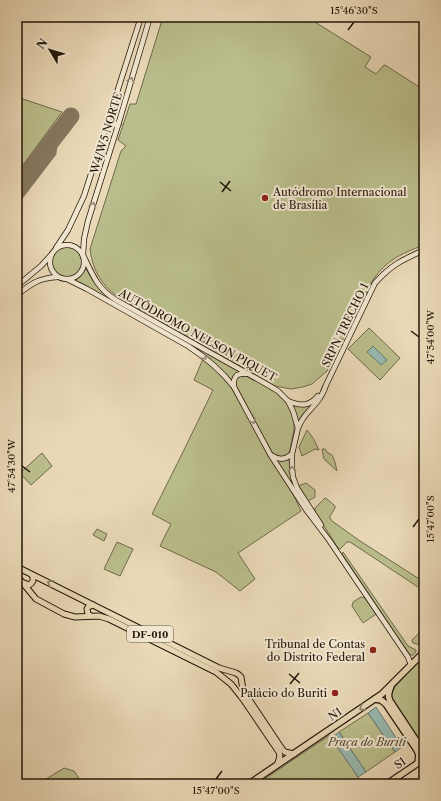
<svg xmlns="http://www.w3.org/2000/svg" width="441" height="801" viewBox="0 0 441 801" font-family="'Libre Caslon Text',serif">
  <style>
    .green { fill: #babe8c; stroke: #6e6a4a }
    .water { fill: #98bab2; stroke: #69786e }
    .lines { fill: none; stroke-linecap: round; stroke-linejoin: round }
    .taxiway { stroke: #867860; stroke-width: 7 }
    .runway { stroke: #867860; stroke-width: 17 }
    .secondary-casing { stroke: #231609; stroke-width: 6 }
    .primary-casing { stroke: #231609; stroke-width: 7 }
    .highway-casing { stroke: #231609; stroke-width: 8 }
    .secondary { stroke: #f1e6d0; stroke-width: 4.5 }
    .primary { stroke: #ead9b7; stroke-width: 5 }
    .highway { stroke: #ead9b7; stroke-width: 5.5 }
    .oneway { stroke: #948876 }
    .oneway2 { stroke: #908169 }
    .ticks { fill: none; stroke: #231609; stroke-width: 1.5 }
    .poi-dot { fill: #8f2418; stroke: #f1e6d0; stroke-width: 1.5 }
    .labels { text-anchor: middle; stroke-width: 4; stroke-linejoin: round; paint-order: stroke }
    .shield { fill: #f1e6d0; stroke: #615445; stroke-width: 1 }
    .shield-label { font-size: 10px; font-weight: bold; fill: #231609 }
    .street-label { font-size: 11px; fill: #231609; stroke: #f1e6d0 }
    .poi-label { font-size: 11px; fill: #231609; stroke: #f1e6d0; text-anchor: end }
    .park-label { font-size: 11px; font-style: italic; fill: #504830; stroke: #f1e6d0 }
    .neatline { fill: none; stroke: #231609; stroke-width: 1.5 }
    .ticks-label { font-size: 10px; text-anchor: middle; fill: #231609 }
  </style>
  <rect width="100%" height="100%" fill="#ead9b7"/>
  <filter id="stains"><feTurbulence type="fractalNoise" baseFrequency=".005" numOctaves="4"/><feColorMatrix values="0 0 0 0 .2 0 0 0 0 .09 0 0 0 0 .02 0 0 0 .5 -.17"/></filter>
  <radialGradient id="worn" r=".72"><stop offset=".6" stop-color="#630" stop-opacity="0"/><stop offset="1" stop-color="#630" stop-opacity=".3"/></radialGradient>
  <g class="green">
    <path d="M163 17H307L371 57 365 67 376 74 383 66 385 65 424 90V245C400 254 383 262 370 285L327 371 312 384 303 387 291 389 275 386 121 299C102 286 93 272 90 249L121 151 126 146 118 140 130 104H136Z"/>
    <path d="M17 97 62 112 17 173Z"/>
    <circle cx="67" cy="262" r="16"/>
    <path d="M85 266C90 278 97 286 106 295L240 371 234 376 232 382 220 368 193 346 88 287 81 283 72 280C79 278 83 273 85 266Z"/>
    <path d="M369 328 400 358 380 380 348 349Z"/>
    <path d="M203 359 220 372 232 388 295 498 301 511 238 553 255 579 240 591 216 572 160 546 171 524 152 514 183 452 213 390 194 380Z"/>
    <path d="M239 376H246L274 390 282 397 290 407 294 420V430L290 450 289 453 282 457 274 456 236 387C235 382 235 379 239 376Z"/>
    <path d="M315 402 303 414 298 421 292 404Z"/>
    <path d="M307 430 313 438 319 450 315 449 302 456 299 447Z"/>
    <path d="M322 449H325L328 453 332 455 335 462 337 471 324 459Z"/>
    <path d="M42 453 52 466 31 485 20 473Z"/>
    <path d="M274 459H289L290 472 292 480 314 517Z"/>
    <path d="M306 483 315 490V497L308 501 298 486Z"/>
    <path d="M325 498 327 499 335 506V508L330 516V518L332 521 360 541 424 582V591L350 542H347L340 549 338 548 315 512V508Z"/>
    <path d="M97 529 107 534 104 541 93 535Z"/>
    <path d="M117 542 133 549 120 576 104 569Z"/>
    <path d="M343 552 408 646 416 650V652L413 655H410L342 554Z"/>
    <path d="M361 597 365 598 376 614 363 623 352 606 353 602Z"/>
    <path d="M424 628V644L421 645 413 643 412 640Z"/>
    <path d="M424 656V748L389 697V693Z"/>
    <path d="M368 713 395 752 366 772 339 732Z"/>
    <path d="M330 735 360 780 354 784H257Z"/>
    <path d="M64 768 74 771 83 784H38Z"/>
  </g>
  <g class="water">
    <path d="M373 346 387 360 381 365 367 352Z"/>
    <path d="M376 707 402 747 395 752 368 713Z"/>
    <path d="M339 732 366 772 358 777 331 738Z"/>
  </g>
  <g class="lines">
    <g class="taxiway">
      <path d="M44 151 49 150 51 152V155"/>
      <path d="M30 169H33L36 172V174"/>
      <path d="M17 200 53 153 55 136"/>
    </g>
    <path class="runway" d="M17 186 71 116"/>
    <defs>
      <g id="secondary">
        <path d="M108 120 111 124 114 125 119 123"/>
        <circle cx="67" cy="262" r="17"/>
        <path d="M56 248 68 230 84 196 141 17"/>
        <path d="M83 256 84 239 88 221 119 122 150 17"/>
        <path d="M84 257C93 276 98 289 116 300L268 385 278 391 288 401 293 411 298 428 292 454V469L293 477 297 488 321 525"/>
        <path d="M67 279 87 289 188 346C205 357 221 370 234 387L270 454 281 471 307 511 329 540 408 657 411 665"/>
        <path d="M17 286 41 266 51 255"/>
        <path d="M17 295C32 283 39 278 58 277"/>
        <path d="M234 387C233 377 236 373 246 374"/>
        <path d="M288 401C300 406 309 407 318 396"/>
        <path d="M298 428C303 415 309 412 317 402 321 397 324 391 326 385L375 283C391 265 402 260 424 250"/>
        <path d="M273 456C280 461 286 459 292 454"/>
      </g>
      <g id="primary">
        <path d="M17 567 219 668 236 673 239 675 241 677 243 690 248 698 282 749 285 752 294 754"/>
        <path d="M17 576 36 599 64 614 75 617 99 616 109 619 216 672 231 684 243 699 279 752C281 757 279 761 277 765"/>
        <path d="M24 583 29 585C34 582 34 579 32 575"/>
        <path d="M91 616 88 614 87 609 88 607 93 605"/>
      </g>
      <g id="highway">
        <path d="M391 686C389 692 387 695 390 701L415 739 424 750"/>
        <path d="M375 699 381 700 386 704 417 750 419 755 418 763"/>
        <path d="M249 784 382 694 424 652"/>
        <path d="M387 784 424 759"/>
      </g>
    </defs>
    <use href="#secondary" class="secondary-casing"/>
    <use href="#primary" class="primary-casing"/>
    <use href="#highway" class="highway-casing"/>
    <use href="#secondary" class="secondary"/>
    <use href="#primary" class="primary"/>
    <use href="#highway" class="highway"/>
  </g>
  <defs><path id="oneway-chevron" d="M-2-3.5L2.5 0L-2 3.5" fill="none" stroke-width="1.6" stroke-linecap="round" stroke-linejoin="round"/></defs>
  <g class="oneway">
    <use href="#oneway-chevron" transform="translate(131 80) rotate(-73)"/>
    <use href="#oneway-chevron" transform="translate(93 205) rotate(-73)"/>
    <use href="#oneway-chevron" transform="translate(204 357) rotate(40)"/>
    <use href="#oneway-chevron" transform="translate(253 421) rotate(61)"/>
    <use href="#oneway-chevron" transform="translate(292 469) rotate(-97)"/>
  </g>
  <g class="oneway2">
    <use href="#oneway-chevron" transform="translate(50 583) rotate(-153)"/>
    <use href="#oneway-chevron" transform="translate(362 708) rotate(147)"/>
  </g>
  <path class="ticks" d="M348 30 354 22M220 182 231 191M222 192 230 181M411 331 419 337M22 466 30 472M413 527 419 519M289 674 300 683M290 684 299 673M216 779 222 771"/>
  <g class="poi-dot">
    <circle cx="265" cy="198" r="4"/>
    <circle cx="373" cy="650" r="4"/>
    <circle cx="335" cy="693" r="4"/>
  </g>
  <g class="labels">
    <rect class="shield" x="127" y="626" width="46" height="16" rx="3"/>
    <g class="shield-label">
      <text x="150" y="638">DF-010</text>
    </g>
    <g class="street-label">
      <text transform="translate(106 133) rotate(-73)" y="4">W4/W5 NORTE</text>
      <text transform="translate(345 325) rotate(-64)" y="4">SRPN TRECHO 1</text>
      <text transform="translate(198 335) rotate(29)" y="4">AUTÓDROMO NELSON PIQUET</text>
      <text transform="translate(335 714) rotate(-34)" y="4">N1</text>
      <text transform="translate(400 763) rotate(-35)" y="4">S1</text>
    </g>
    <g class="poi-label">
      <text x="273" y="196" text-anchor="start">Autódromo Internacional<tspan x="273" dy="13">de Brasília</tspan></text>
      <text x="365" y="648">Tribunal de Contas<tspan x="365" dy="13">do Distrito Federal</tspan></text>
      <text x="327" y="697">Palácio do Buriti</text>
    </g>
    <g class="park-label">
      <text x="367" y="746">Praça do Buriti</text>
    </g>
  </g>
  <rect width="441" height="801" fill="none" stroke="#ead9b7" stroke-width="44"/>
  <g transform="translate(50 50) rotate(308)" stroke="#f1e6d0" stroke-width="3" paint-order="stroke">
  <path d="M0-3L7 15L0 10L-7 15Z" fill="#231609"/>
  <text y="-6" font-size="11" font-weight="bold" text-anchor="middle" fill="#231609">N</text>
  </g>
  <rect x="22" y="22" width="397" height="757" class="neatline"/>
  <g class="ticks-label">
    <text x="354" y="14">15°46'30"S</text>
    <text transform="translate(430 337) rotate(-90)" y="4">47°54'00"W</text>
    <text transform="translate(11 466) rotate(-90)" y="4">47°54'30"W</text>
    <text transform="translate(430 519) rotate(-90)" y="4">15°47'00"S</text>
    <text x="216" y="794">15°47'00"S</text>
  </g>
  <rect width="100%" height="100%" filter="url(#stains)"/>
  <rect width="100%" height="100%" fill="url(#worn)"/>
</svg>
